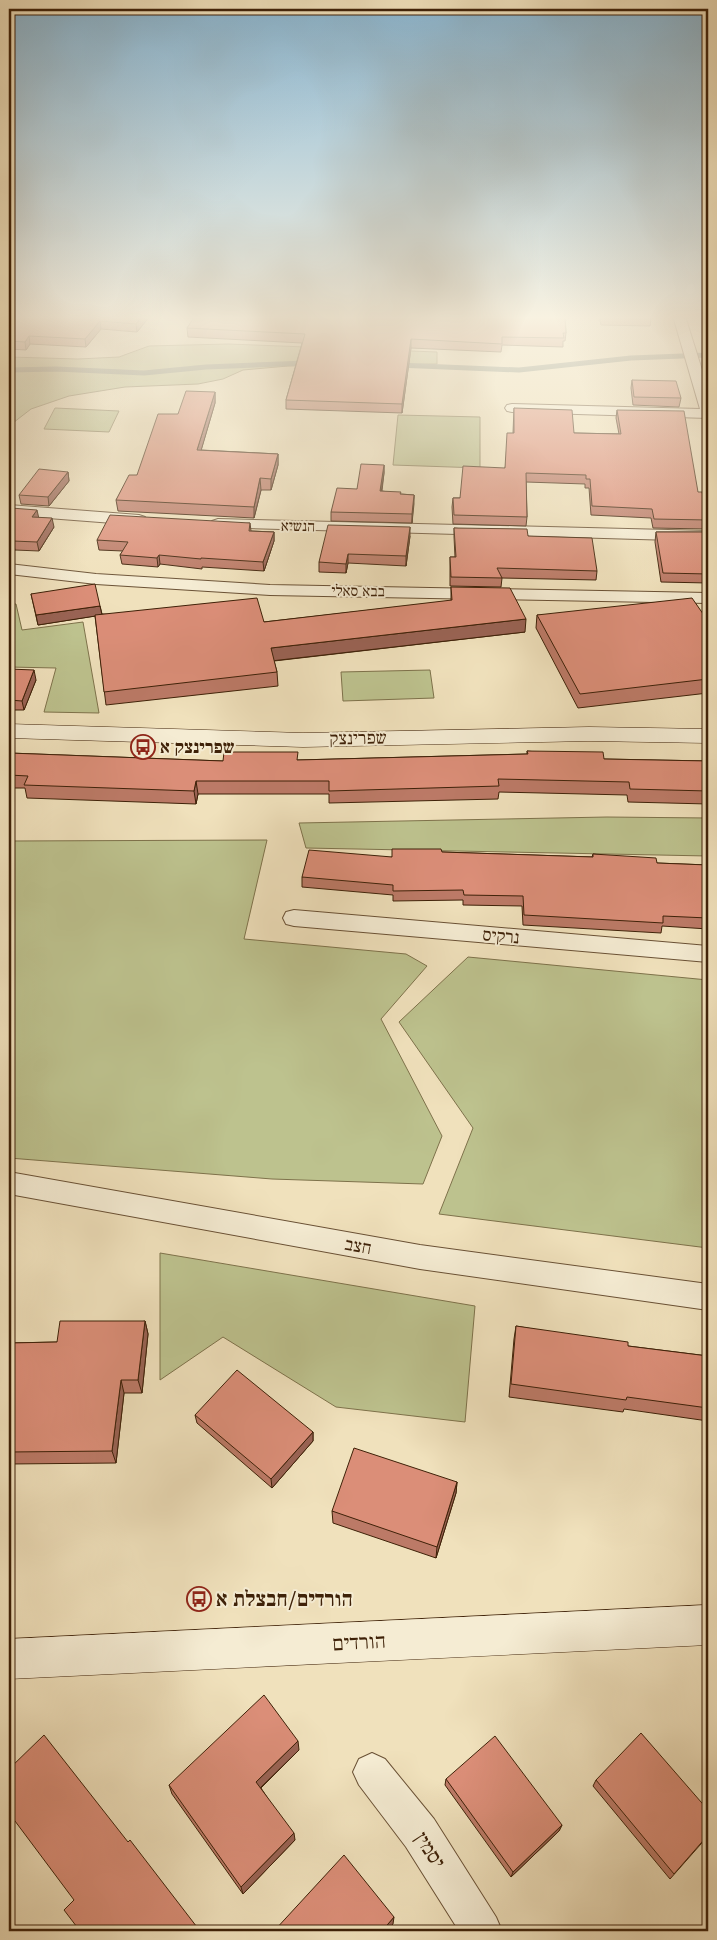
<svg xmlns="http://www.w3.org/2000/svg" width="717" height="1940" viewBox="0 0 717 1940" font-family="'Old Standard TT','Frank Ruhl Libre',serif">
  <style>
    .green { fill: #bdc28e; stroke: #7e724b }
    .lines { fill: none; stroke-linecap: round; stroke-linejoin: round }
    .stream { stroke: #767e70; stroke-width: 5 }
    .street-casing { stroke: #6a5135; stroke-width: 2 }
    .secondary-casing { stroke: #3e2108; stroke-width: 1 }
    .street { fill: #f5ecd3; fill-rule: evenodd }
    .secondary { fill: #f5ecd3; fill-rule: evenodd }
    .wall { fill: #bc7a67; stroke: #3e2108 }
    .shaded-wall { fill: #996354; stroke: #3e2108 }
    .building { fill: #db8e78; stroke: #3e2108 }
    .labels { text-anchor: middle; stroke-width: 4; stroke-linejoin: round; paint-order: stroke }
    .far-street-label { font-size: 15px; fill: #3e2108; stroke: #f5ecd3 }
    .street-label { font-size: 18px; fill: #3e2108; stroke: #f5ecd3 }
    .poi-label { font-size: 18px; font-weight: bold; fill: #3e2108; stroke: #f5ecd3; text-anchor: start }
    .near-poi-label { font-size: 21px; font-weight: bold; fill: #3e2108; stroke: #f5ecd3; text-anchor: start }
    .near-street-label { font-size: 21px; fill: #3e2108; stroke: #f5ecd3 }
  </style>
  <rect width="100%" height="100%" fill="#f0e1bc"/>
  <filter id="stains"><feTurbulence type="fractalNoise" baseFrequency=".004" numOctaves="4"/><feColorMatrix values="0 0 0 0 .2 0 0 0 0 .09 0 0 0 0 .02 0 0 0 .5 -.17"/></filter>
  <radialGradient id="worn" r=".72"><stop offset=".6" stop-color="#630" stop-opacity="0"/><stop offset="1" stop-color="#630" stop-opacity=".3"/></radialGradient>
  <g class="green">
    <path d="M228 344 437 352V364L288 366 243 370 223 379 198 384 125 387 69 396 31 409 9 426V357L78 359 119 357 149 346Z"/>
    <path d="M55 408 119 411 109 432 44 429Z"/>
    <path d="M398 415 480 417V468L393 465Z"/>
    <path d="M9 604H16L22 630 83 622 99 713 44 712 56 668 9 667Z"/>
    <path d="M430 670 434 698 343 701 341 672Z"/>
    <path d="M607 817 708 818V856L306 848 299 823Z"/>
    <path d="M267 840 244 939 406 954 427 966 381 1019 442 1136 423 1184 272 1179 9 1158V841Z"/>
    <path d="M468 957 708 980V1248L439 1214 473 1128 399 1022Z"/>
    <path d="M160 1253 475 1306 465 1422 336 1407 223 1337 160 1380Z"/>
  </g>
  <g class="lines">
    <g class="stream">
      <path d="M397 365 519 370 631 358 708 355"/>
      <path d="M9 370 56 369 144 373 206 367 306 363"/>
    </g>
    <defs>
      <g id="street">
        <path d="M673 316H685L708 389V418L512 412 507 411 505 408 507 405 512 404 700 409Z"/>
        <path d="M9 505 139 515 145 517 147 520 145 523 139 525 9 515Z"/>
        <path d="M218 519 708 531V541L212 527 210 524 212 521Z"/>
        <path d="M9 564 96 574 270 585 708 593V603L270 595 96 584 9 574Z"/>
        <path d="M294 910 708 946V962L294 926 286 924 283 918 286 912Z"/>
        <path d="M9 1172 420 1245 708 1284V1310L420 1269 9 1194Z"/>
        <path d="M372 1753 385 1759 434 1819 496 1917 502 1931H459L406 1847 359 1785 353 1772 359 1759Z"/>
      </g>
      <g id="secondary">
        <path d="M9 724 303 733 589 727 708 729V743L589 741 303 747 9 738Z"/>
        <path d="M708 1605V1645L9 1679V1639Z"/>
      </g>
    </defs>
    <use href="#street" class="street-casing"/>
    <use href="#secondary" class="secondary-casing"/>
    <use href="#street" class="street"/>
    <use href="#secondary" class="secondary"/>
  </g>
  <g class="wall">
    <path d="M9 316H150L137 332 101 329 86 347 30 344 26 350 9 349Z"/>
    <path d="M155 316H565L566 333 565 341H563V347L502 345 501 352 411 348 402 413 286 409V400L302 343 188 337 187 328 194 318Z"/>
    <path d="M599 316H650L651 319 650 326 601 325Z"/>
    <path d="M632 380 681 398 679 407 633 405 631 388Z"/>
    <path d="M215 392V403L201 450 278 454V465L271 490H261L254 518 118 511 116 500 137 475Z"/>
    <path d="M514 408 574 433 619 434 616 418 617 410 698 492 708 518 707 529 653 528 651 518 591 515 589 488H585V484L526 482 527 517 526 526 453 524 452 507 453 498H460L505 468 513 433Z"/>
    <path d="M384 465V473L382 491 400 494 414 495 412 523 331 521V512Z"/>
    <path d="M68 472 69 481 49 506 21 504 19 495Z"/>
    <path d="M9 511 38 517 54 527 39 551 15 550 9 558Z"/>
    <path d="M250 523 251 531 274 532V541L264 571 202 567V569L160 564 158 567 122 564 120 555 123 551 99 550 97 540Z"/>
    <path d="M454 528 528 536 597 571 596 580 502 578 501 587 450 586V557H455L454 537Z"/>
    <path d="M656 532H708V583L661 582 655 542Z"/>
    <path d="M410 536 406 566 348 563 346 573 319 572V562Z"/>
    <path d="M451 587 525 632 274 661 277 672 278 686 106 705 95 616 38 625 31 594 100 606 102 614 264 622 451 601Z"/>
    <path d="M537 615 708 621V693L578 708 536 628Z"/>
    <path d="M9 669 36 680 24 710H9Z"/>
    <path d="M527 751 604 759 708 761V804L628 802 627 795 499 792 498 799 329 803V794H198L196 804 27 798 25 788H9V753L223 761 298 760 527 754Z"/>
    <path d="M442 852 592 857 593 854 657 863 708 865V929L662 926 661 933 523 925 522 906 463 905V900L393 901V895L302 887V877L392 857Z"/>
    <path d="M145 1321 148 1334 142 1393H124L116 1463 9 1464V1343L57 1342Z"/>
    <path d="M516 1326 628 1346 708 1356V1421L624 1409 623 1412 509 1397 514 1339Z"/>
    <path d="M195 1415 313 1432V1441L272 1488 197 1423Z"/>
    <path d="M457 1482 456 1493 436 1558 333 1523 332 1511Z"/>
    <path d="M299 1750 261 1788 295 1840 243 1894 172 1794 169 1785Z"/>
    <path d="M446 1779 562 1825 559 1831 511 1877 445 1785Z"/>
    <path d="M596 1780 708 1836 670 1879 593 1786Z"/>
  </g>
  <g class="shaded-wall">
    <path d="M142 316H150L137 332 136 324Z"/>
    <path d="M100 321 101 329 86 347 85 339Z"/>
    <path d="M29 336 30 344 26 350 25 342Z"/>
    <path d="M411 339V348L402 413V404Z"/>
    <path d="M215 392V403L198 461 197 450Z"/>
    <path d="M278 454V465L271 490V479Z"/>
    <path d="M384 465V473L380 500V491Z"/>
    <path d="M68 472 69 481 49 506 48 497Z"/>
    <path d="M260 478 261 490 254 518V507Z"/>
    <path d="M414 495V504L412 523V514Z"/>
    <path d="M37 510 39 519 32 517Z"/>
    <path d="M52 518 54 527 39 551 37 542Z"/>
    <path d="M410 527V536L406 566V556Z"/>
    <path d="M274 532V541L264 571 263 562Z"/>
    <path d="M13 541 15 550 9 558V546Z"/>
    <path d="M348 554V563L346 573V564Z"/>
    <path d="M159 555 160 564 158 567 157 558Z"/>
    <path d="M100 606 102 615 38 625 36 615Z"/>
    <path d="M526 619 525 632 271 661V648Z"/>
    <path d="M34 670 36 680 24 710 22 701Z"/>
    <path d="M196 781 198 794 196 804 194 791Z"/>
    <path d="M145 1321 148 1334 142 1393 138 1380Z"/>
    <path d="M121 1380 124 1393 116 1463 112 1451Z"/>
    <path d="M313 1432V1441L272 1488 271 1479Z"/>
    <path d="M457 1482 456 1493 436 1558 437 1547Z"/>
    <path d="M298 1741 299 1750 258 1790 256 1782Z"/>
    <path d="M562 1825 559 1831 511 1877 513 1872Z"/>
    <path d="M294 1833 295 1840 243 1894 241 1887Z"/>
    <path d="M394 1917 393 1924 387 1931H382Z"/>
  </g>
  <g class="building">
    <path d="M9 316H142L136 324 100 321 85 339 29 336 25 342 9 341Z"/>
    <path d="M195 316H565L566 333H563L564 338 502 337V344L411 339 402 404 286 400 305 334 187 328Z"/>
    <path d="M601 316H650L651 319 602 318Z"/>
    <path d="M632 380 676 381 681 398 634 397Z"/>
    <path d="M186 391 215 392 197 450 278 454 271 479 260 478 254 507 116 500 129 475H137L158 414H178Z"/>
    <path d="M514 408 572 410 574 433 621 434 617 410 684 411 698 492H702L708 520 654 519 652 509 592 506 590 479H586V475L526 473 527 517 454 515 453 498H460L463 466 505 468 507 433H514Z"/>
    <path d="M361 464 384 465 380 491 401 492 400 494 414 495 412 514 331 512 337 488 357 489Z"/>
    <path d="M39 469 68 472 48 497 19 495Z"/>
    <path d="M11 508 37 510 32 517 52 518 37 542 13 541 9 546V511Z"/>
    <path d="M110 515 250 523 249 531 274 532 263 562 201 558V559L159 555 157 558 120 555 128 542 97 540Z"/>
    <path d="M328 525 410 527 406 556 348 554 346 564 319 562Z"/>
    <path d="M454 528 527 529 528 536 592 538 597 571 497 568 502 578 451 577 450 557H456Z"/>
    <path d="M656 532H708V574L663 573Z"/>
    <path d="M95 584 100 606 36 615 31 594Z"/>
    <path d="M451 587 510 588 526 619 271 648 277 672 104 692 95 615 257 598 264 622 452 600Z"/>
    <path d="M692 598 708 621V679L580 694 537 615Z"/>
    <path d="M9 669 34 670 22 701 9 700Z"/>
    <path d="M527 751 603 752 604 759 708 761V791L630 789 629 782 498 779 499 786 329 791V781H196L194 791 24 785 28 776 9 775V753L223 761 224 752H298L297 760 528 754Z"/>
    <path d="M392 849H441L442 852 593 857V854L656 858 657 863 708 865V918L663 916V923L524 915 523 896 464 895 463 890 393 891V885L302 877 309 850 392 857Z"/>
    <path d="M60 1321H145L138 1380H121L112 1451 9 1452V1343L57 1342Z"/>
    <path d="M516 1326 628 1342V1346L708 1356V1408L627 1397 626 1400 511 1384Z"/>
    <path d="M237 1370 313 1432 271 1479 195 1415Z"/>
    <path d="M354 1448 457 1482 437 1547 332 1511Z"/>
    <path d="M264 1695 298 1741 256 1782 294 1833 241 1887 169 1785Z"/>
    <path d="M641 1733 708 1810V1835L674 1874 596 1780Z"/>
    <path d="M44 1735 128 1842 130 1840 200 1931H80L64 1910 74 1900 9 1813V1769Z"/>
    <path d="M495 1736 562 1825 513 1872 446 1779Z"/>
    <path d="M344 1855 394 1917 382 1931H274Z"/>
  </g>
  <linearGradient id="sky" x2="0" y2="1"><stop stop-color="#89b7d4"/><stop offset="0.54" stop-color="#f8f2e1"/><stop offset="1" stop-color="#f8f2e1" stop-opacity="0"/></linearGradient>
  <rect width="717" height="588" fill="url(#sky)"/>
  <defs>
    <symbol id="bus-ring" viewBox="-11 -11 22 22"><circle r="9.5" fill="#f5ecd3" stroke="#8f2418" stroke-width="1.5"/><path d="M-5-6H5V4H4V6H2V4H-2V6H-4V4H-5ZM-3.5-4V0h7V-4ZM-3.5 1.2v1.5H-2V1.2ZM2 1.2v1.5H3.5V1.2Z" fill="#8f2418"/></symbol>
  </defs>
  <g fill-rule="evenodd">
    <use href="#bus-ring" x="129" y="733" width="28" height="28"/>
    <use href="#bus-ring" x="185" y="1585" width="28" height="28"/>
  </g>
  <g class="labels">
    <g class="far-street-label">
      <text transform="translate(298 526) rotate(1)" y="5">הנשיא</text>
      <text transform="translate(358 591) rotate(1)" y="5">בבא סאלי</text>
    </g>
    <g class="street-label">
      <text transform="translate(358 738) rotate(-1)" y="6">שפרינצק</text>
      <text transform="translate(501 936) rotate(5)" y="6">נרקיס</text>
      <text transform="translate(358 1246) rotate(10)" y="6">חצב</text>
    </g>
    <g class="poi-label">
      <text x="160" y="753">שפרינצק א</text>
    </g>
    <g class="near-poi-label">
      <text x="216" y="1606">הורדים/חבצלת א</text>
    </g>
    <g class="near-street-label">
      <text transform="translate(359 1642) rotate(-3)" y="7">הורדים</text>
      <text transform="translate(430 1850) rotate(57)" y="7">יסמין</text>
    </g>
  </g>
  <rect width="717" height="1940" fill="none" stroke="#f0e1bc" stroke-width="30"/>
  <rect x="10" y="10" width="697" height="1920" fill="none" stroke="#3e2108" stroke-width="2.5"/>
  <rect x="15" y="15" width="687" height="1910" fill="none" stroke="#3e2108"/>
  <rect width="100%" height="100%" filter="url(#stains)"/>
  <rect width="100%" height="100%" fill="url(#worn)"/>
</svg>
